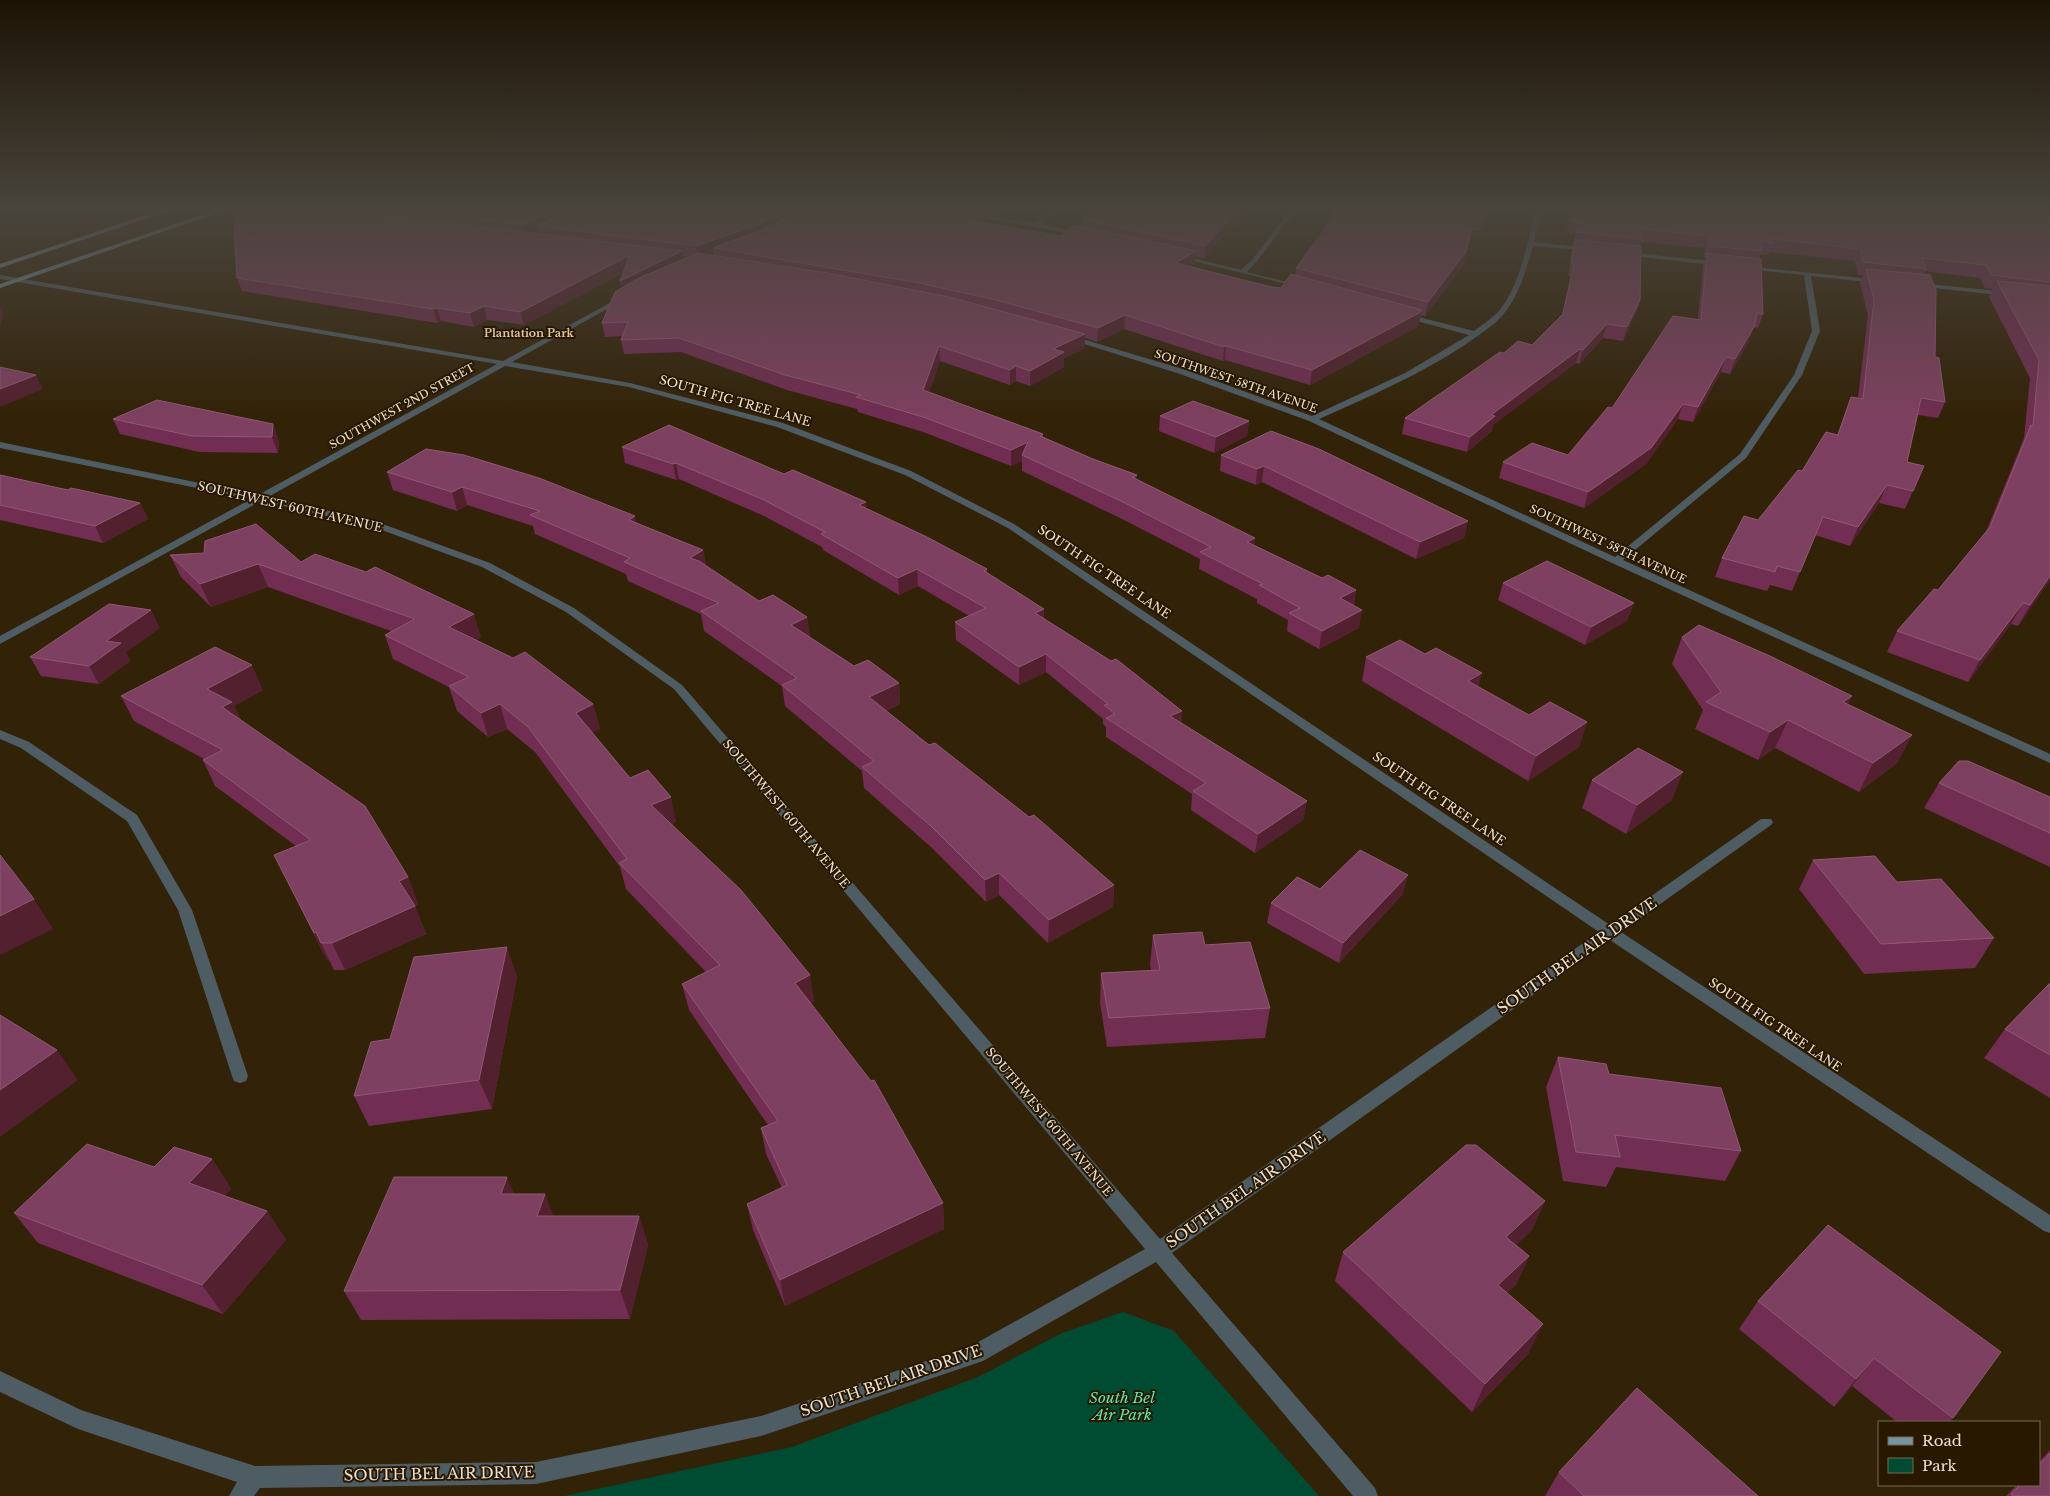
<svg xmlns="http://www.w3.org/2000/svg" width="2050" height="1496" viewBox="0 0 2050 1496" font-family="'Libre Baskerville',serif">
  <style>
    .green { fill: #004c33 }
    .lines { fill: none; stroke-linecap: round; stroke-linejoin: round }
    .minor { fill: #4e5d64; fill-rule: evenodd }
    .primary { fill: #7594a2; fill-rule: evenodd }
    .wall { fill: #712d52; fill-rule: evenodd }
    .shaded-wall { fill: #52202f }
    .building { fill: #7e4060; stroke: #8f5972 }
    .labels { text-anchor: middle; stroke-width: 4; stroke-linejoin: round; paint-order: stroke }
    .far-neighbourhood-label { font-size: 11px; font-weight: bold; fill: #d9c4a6; stroke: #281800 }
    .far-street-label { font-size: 11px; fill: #ebe0d0; stroke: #281800 }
    .street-label { font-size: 12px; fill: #ebe0d0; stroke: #281800 }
    .near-street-label { font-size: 15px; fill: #ebe0d0; stroke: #281800 }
    .near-park-label { font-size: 15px; font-style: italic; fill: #5ce6ae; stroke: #281800 }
  </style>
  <rect width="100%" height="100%" fill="#322207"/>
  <path class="green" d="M1123 1312 1174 1331 1319 1496H564L792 1447 978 1377 1062 1333Z"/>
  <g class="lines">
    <g class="minor">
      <path d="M1052 209H1059L1042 224 1084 234V236L971 216 974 214 1036 223Z"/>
      <path d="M1291 209H1297L1257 261 1247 272 1303 286V288L1177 257 1180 255 1241 270 1253 259Z"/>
      <path d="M1536 209H1542L1534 242 1590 248 1593 250 1592 251 1533 246C1525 274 1517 303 1495 323 1442 365 1380 392 1319 419L1615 557 1740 454 1794 375 1812 331 1804 275 1746 269 1744 268V266L1880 280 1881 281 1878 283 1811 276 1820 331 1802 375 1746 458 1623 560 2050 754V763L1612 563 1309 421 1180 374 1065 338 1072 336 1186 370 1312 416 1405 373 1469 335 1402 317V313L1474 331C1482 325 1491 319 1498 312 1520 287 1528 240 1536 209Z"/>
      <path d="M1625 252 1722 262 1725 264 1722 266 1623 255 1622 254Z"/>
      <path d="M0 275 503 361 621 297H625V299L512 362 630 383 783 423 911 471 1014 524 1610 925 1761 819H1771L1773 822 1771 825 1621 932 2050 1215V1233L2044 1231 1610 940 1172 1253 1375 1488 1378 1496H1353L1156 1262 983 1361 761 1436 536 1484 260 1488 254 1496H229L237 1482 78 1429 0 1392V1371L81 1410 255 1466 536 1462 761 1416 971 1346 1145 1249 674 689 566 612 482 567 371 526 261 501 0 644V636L251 499 0 448V442L258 495 497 364 0 279ZM505 366 629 387 777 427 905 475 1008 528 1599 932 1160 1239 682 685 574 608 490 563 377 522 268 497Z"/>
      <path d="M1918 283 2008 292 2011 294 2008 296 1916 286V284Z"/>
      <path d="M0 730 29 742 137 815 192 910 248 1076 246 1081 240 1083 234 1081 232 1076 178 910 127 821 21 748 0 739Z"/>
    </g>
    <g class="primary">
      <path d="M164 209H174L0 268V264Z"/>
      <path d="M219 209H229L0 288V284Z"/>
    </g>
  </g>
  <g class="wall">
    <path d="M234 209H1008L999 216 990 215V222L987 224 1061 236 1081 226V219L1250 209 1236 226H1233L1204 258 1195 256V264L1190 267 1272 287 1281 288 1295 276 1296 268 1330 222 1332 212 1490 209 1480 231H1473L1463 265 1425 316 1421 315 1419 323 1417 327 1310 385 1225 360 1223 361 1124 329 1097 342 1085 338V348L1064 358V367L1030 386 1016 381 1010 385 940 361 929 392 1043 434V437L1093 459 1137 475 1136 480 1254 545 1322 578 1356 590 1354 605 1359 628 1319 649 1287 631 1288 620 1257 603V599L1199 569 1200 559 1120 518 1022 471V461L1011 466 923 432 858 412 857 409 787 390 681 352 624 354 621 340 623 336 605 337 602 323 621 288 623 273 524 325 487 320 474 327 441 321 437 323 242 291 237 278ZM713 253 714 256 708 255ZM683 256 689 257 684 260Z"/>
    <path d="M1572 209H2050V580L2018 626 2011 624 1968 682 1887 652 1897 631 1938 590 1986 532 2024 438 2030 378 1989 297 1993 289 1985 288 1980 278 1925 271 1924 275 1935 357 1945 402 1938 418 1918 415 1907 462 1924 466 1905 509 1879 503 1850 546 1815 535 1792 591 1770 585 1767 591 1715 577 1722 558 1837 435 1851 397 1858 398 1868 315 1860 283 1863 275H1858L1855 261 1770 252 1768 255 1760 254 1759 259 1763 314 1758 328 1753 327 1749 341 1730 374 1721 372 1693 422 1678 419 1646 464 1584 508 1499 478 1503 462 1568 455 1612 408 1698 320 1703 266 1706 258H1704L1705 248 1640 242 1639 246 1640 300 1636 313 1623 341 1603 338 1579 364 1576 363 1493 425 1492 431 1467 452 1402 434 1405 418 1504 353 1532 345 1562 315 1571 276H1568L1575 234 1566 233Z"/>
    <path d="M157 400 279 440 278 453 199 452 120 434 113 419Z"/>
    <path d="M1160 416 1249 421 1247 436 1214 453 1159 431Z"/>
    <path d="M622 447 784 474 866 508 987 569V572L1044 609V619L1181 723 1307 801 1303 820 1255 853 1191 810 1192 794 1106 737V727L1103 724V719L1046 672 1019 685 956 640 955 622 969 616 918 586 899 595 823 550 822 547 764 516 679 479 676 480 625 463Z"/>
    <path d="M1221 455 1468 521 1464 538 1416 559 1262 482 1256 485 1220 471Z"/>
    <path d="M387 472 637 523 703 550 706 566 759 601 807 617 810 637 854 666 899 683 900 704 886 711 929 745 1114 885 1113 907 1048 943 999 895 986 902 932 848 864 788 862 771 785 706 782 686 704 631 701 614 628 581 626 574 535 534 533 526 467 505 457 511 393 490Z"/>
    <path d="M0 475 68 490 140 503 148 519 103 543 0 520Z"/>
    <path d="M170 555 301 562 481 637 476 640 593 704 600 729 592 732 630 778 676 822 672 824 814 1001 811 1003 943 1203 944 1229 785 1306 753 1230 747 1204 782 1188 766 1154 761 1128 768 1125 689 1010 682 984 706 972 626 889 620 867 535 752 507 729 488 737 457 711 449 687 393 659 385 635 391 631 268 587 211 607 181 577Z"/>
    <path d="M1503 583 1628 620 1585 645 1498 600Z"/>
    <path d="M160 628 126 652 130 661 99 684 41 676 30 657Z"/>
    <path d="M1682 637 1848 705 1912 735 1897 763 1859 792 1775 748 1758 760 1695 729 1703 710 1672 664Z"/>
    <path d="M1366 657 1478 687 1529 715 1587 722 1579 747 1528 781 1362 681Z"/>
    <path d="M263 690 234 706 241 720 408 877 418 904 415 906 426 934 345 970H334L329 960H327L274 855 296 846 215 786 203 760 204 759 134 721 121 696Z"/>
    <path d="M1592 780 1672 800 1626 834 1582 808Z"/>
    <path d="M1939 783 2050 797V867L1924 808Z"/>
    <path d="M1813 860 1897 882 1994 938 1975 968 1864 974 1799 889Z"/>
    <path d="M1320 889 1403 894 1339 963 1267 923 1271 903Z"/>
    <path d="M1153 935 1205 945 1270 1008 1265 1038 1107 1047 1100 1003 1101 973 1151 970 1150 964Z"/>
    <path d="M517 976 492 1109 369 1126 354 1096 390 1039Z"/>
    <path d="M2050 983V1098L1984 1058 2005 1029Z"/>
    <path d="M1558 1057 1609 1074 1741 1151 1725 1181 1616 1167 1606 1187 1563 1181 1546 1087Z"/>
    <path d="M212 1159 231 1189 224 1196 267 1211 286 1240 223 1314 38 1243 14 1213 154 1167Z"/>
    <path d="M514 1194H545L553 1216H639L648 1245 630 1319 361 1320 344 1291Z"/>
    <path d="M1545 1201 1532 1230 1516 1245 1529 1256 1516 1285 1507 1293 1529 1353 1472 1412 1335 1281 1343 1252Z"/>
    <path d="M1828 1225 1953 1418 1949 1422H1897L1852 1386 1834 1407 1739 1329 1758 1301Z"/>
    <path d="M2050 1450V1496H2006L2017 1485H2039V1462Z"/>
    <path d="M1559 1472 1758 1496H1545Z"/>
  </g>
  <g class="shaded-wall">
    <path d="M556 209H584L537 226 538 231 526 237 523 225Z"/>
    <path d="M789 209H814L758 237 713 248V253L698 258 696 246Z"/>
    <path d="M998 209H1008L999 216Z"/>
    <path d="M1241 209H1250L1236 226 1237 215Z"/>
    <path d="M1487 209H1490L1480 231 1483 219Z"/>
    <path d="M990 210V222L973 233V221Z"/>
    <path d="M1235 214 1233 226 1204 258 1205 246Z"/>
    <path d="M1475 219 1473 231 1463 265 1425 316 1428 302Z"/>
    <path d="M682 251 684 264 622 294 620 281Z"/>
    <path d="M1196 251 1195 264 1175 276 1176 263Z"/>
    <path d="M630 255 633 268 524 325 520 312Z"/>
    <path d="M1640 300 1636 313 1623 341 1627 327Z"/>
    <path d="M0 306 3 312 0 328Z"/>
    <path d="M484 306 487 320 474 327 470 313Z"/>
    <path d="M437 308 441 321 437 323 433 309Z"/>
    <path d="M1422 310 1419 323 1417 327 1310 385 1312 370Z"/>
    <path d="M1125 315 1124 329 1097 342 1098 328Z"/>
    <path d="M1607 324 1603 338 1579 364 1583 350Z"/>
    <path d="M1754 327 1749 341 1730 374 1735 359Z"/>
    <path d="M1085 334V348L1064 358V367L1030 386V371L1053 349Z"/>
    <path d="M939 346 940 361 924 405 923 390Z"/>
    <path d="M1226 346 1225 360 1223 361 1224 347Z"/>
    <path d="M1580 349 1576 363 1493 425 1492 431 1467 452 1470 437 1491 415Z"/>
    <path d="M1726 357 1721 372 1693 422 1698 407Z"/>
    <path d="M1016 366V381L1010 385V370Z"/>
    <path d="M36 375 43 389 0 407V389Z"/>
    <path d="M1683 404 1678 419 1646 464 1584 508 1588 492Z"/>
    <path d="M1249 421 1247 436 1214 453 1216 437Z"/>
    <path d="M273 424 279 440 278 453 272 437Z"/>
    <path d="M1028 442 1022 455V461L1011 466V450Z"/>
    <path d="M676 463 679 479 676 480 673 464Z"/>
    <path d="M1264 466 1262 482 1256 485 1257 469Z"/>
    <path d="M1887 485 1879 503 1850 546 1858 527Z"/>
    <path d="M462 487 467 505 457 511 452 492Z"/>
    <path d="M866 502 867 518 859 505Z"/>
    <path d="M140 503 148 519 103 543 95 526Z"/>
    <path d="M635 516 639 535 629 520Z"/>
    <path d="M1468 521 1464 538 1416 559 1420 542Z"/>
    <path d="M1255 538 1253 555 1247 542Z"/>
    <path d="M703 550 707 570 690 558Z"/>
    <path d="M258 564 268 587 211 607 200 584Z"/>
    <path d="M917 569 918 586 899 595 898 578Z"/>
    <path d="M2050 576V580L2018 626 2030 605Z"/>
    <path d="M1356 590 1353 607 1340 598Z"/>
    <path d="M1634 603 1628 620 1585 645 1591 627Z"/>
    <path d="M2023 603 2011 624 1968 682 1980 660Z"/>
    <path d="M1044 609 1043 627 1035 613Z"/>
    <path d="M151 610 160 628 126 652 130 661 99 684 89 666 106 641Z"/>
    <path d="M1362 610 1359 628 1319 649 1322 631Z"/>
    <path d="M474 614 481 637 457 650 449 627Z"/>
    <path d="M807 617 810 637 791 625Z"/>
    <path d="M1046 654V672L1019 685V667Z"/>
    <path d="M252 665 263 690 234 706 244 727 234 733 207 689Z"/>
    <path d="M1482 673 1476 697 1468 681Z"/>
    <path d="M899 683 900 704 871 718 869 697Z"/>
    <path d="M1852 696 1839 724 1843 702Z"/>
    <path d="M500 704 507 729 488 737 481 713Z"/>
    <path d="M593 704 600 729 582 737 576 713Z"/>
    <path d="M1182 711 1181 729 1170 716Z"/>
    <path d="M1788 720 1775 748 1758 760 1770 732Z"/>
    <path d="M1587 722 1579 747 1528 781 1536 756Z"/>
    <path d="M1912 735 1897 763 1859 792 1873 763Z"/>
    <path d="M1683 772 1672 800 1626 834 1637 805Z"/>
    <path d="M671 797 676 822 657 831 651 805Z"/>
    <path d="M1307 801 1303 820 1255 853 1258 834Z"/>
    <path d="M999 873V895L986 902 985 880Z"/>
    <path d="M1408 875 1403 894 1339 963 1343 943Z"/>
    <path d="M408 877 418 904 410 908 399 881Z"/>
    <path d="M1114 885 1113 907 1048 943 1049 920Z"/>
    <path d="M34 899 53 929 0 955V916Z"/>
    <path d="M415 906 426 934 345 970 332 943Z"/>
    <path d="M316 932 329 960H327L314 933Z"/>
    <path d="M507 947 517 976 492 1109 479 1080Z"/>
    <path d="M810 975 814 1001 799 1009 795 983Z"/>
    <path d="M57 1050 78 1080 0 1137V1090Z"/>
    <path d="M212 1159 231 1189 209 1212 189 1183Z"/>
    <path d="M507 1177 520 1206 501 1194Z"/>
    <path d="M545 1194 556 1223 537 1216Z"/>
    <path d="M1545 1201 1532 1230 1494 1266 1506 1237Z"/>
    <path d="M943 1203 944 1229 785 1306 780 1280Z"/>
    <path d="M267 1211 286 1240 223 1314 202 1285Z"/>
    <path d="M639 1216 648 1245 630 1319 620 1290Z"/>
    <path d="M1529 1256 1516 1285 1486 1314 1498 1285Z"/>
    <path d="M1543 1324 1529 1353 1472 1412 1485 1384Z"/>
    <path d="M1874 1358 1852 1386 1834 1407 1856 1379Z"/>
  </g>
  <g class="building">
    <path d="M234 209H355L365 213 682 251 620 281 630 255 520 312 484 306 470 313 437 308 433 309 237 278 233 210Z"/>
    <path d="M399 209H556L523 225Z"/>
    <path d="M573 209H789L757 225 696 246 537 226Z"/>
    <path d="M806 209 990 210 973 221 1061 236 1074 225 1196 251 1176 263 1272 287 1281 288 1291 274 1422 310 1419 313 1312 370 1226 346 1224 347 1125 315 1098 328 996 300 919 283 713 248 762 230Z"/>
    <path d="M1092 209H1241L1237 215 1235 214 1205 246 1081 219Z"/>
    <path d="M1333 209H1487L1483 219H1475L1465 253 1428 302 1296 268 1337 212H1332Z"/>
    <path d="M1572 209H1994L2050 215V282L1991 275 1986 265 1922 258 1926 269 1863 262 1860 249 1772 239 1773 243 1761 241V251L1708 246 1709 236 1641 229V239L1576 232 1578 222 1569 221Z"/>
    <path d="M1575 240 1641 246 1640 300 1627 327 1607 324 1583 350 1580 349 1491 415 1495 416 1470 437 1405 418 1500 352 1504 353 1518 341 1532 345 1563 314 1574 263H1571Z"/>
    <path d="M698 253 827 273 949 297 1085 334 1053 349 1064 352 1030 371 1016 366 1010 370 939 346 923 390 1043 434 1040 436 1093 459 1137 475 1132 477 1255 538 1247 542 1322 578 1328 575 1356 590 1340 598 1362 610 1322 631 1289 613 1300 608 1259 585 1263 584 1200 552 1211 547 1121 501 1022 455 1028 442 1011 450 923 417 856 397 861 395 785 375 679 338 621 340 628 322 602 323 615 292 639 278Z"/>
    <path d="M1707 253 1761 259 1763 314 1757 313 1754 327 1735 359 1726 357 1698 407 1683 404 1651 448 1588 492 1503 462 1532 443 1568 455 1608 407 1612 408 1673 316 1701 320Z"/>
    <path d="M1866 269 1930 275 1936 290 1935 357 1939 358 1945 402 1921 398 1907 462 1924 466 1913 491 1887 485 1858 527 1823 517 1800 572 1777 566 1775 572 1722 558 1744 516 1758 520 1798 470 1802 471 1826 432 1838 435 1851 397 1863 399 1874 300Z"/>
    <path d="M1997 281 2050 286V576L2030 605 2023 603 1980 660 1897 631 1934 589 1938 590 1990 527 2031 425 2033 426 2039 360Z"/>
    <path d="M0 367 36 375 0 389Z"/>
    <path d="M157 400 273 424 272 437 192 436 113 419Z"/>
    <path d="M1193 401 1249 421 1216 437 1160 416Z"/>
    <path d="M669 425 784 474 793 470 866 502 859 505 927 537 987 569 984 571 1044 609 1035 613 1111 661 1116 659 1182 711 1170 716 1307 801 1258 834 1193 791 1206 783 1106 718 1115 714 1104 705 1108 704 1046 654 1019 667 955 622 986 608 917 569 898 578 821 534 825 532 762 499 676 463 673 464 622 447Z"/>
    <path d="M1271 431 1319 449 1468 521 1420 542 1264 466 1257 469 1221 455Z"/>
    <path d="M426 449 464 455 539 478 635 516 629 520 703 550 690 558 699 561 759 601 773 595 807 617 791 625 854 666 868 660 899 683 869 697 929 745 935 743 1029 817 1034 815 1114 885 1049 920 999 873 985 880 931 826 862 767 874 761 782 685 797 678 701 611 719 603 624 562 630 558 530 515 540 511 462 487 452 492 387 472Z"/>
    <path d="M0 475 68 490 71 488 140 503 95 526 0 505Z"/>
    <path d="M256 524 301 562 315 554 366 572 375 567 474 614 449 627 513 658 525 652 593 704 576 713 630 778 648 770 671 797 651 805 741 890 810 975 795 983 871 1081 874 1080 943 1203 780 1280 747 1204 787 1185 761 1128 778 1121 682 984 720 965 619 863 627 859 528 727 500 704 481 713 449 686 469 677 385 635 415 619 258 564 200 584 170 555 204 553 205 541Z"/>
    <path d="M1547 561 1634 603 1591 627 1503 583Z"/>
    <path d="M109 604 151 610 106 641 121 643 89 666 30 657Z"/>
    <path d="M1699 625 1770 656 1852 696 1843 702 1912 735 1873 763 1788 720 1770 732 1706 702 1721 692 1682 637Z"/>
    <path d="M1400 640 1425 654 1436 648 1482 673 1468 681 1529 715 1550 702 1587 722 1536 756 1366 657Z"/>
    <path d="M215 647 252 665 207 689 232 702 222 707 365 806 408 877 399 881 415 906 332 943H321L316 932 314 933 274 855 311 840 203 760 223 750 121 696Z"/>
    <path d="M1638 748 1683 772 1637 805 1592 780Z"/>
    <path d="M1959 761H1968L2050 797V833L1939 783Z"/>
    <path d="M1360 850 1408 875 1343 943 1271 903 1297 877 1320 889Z"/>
    <path d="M0 855 34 899 0 916Z"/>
    <path d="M1875 856 1897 882 1941 879 1994 938 1881 944 1813 860Z"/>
    <path d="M1202 932 1205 945 1250 942 1270 1008 1109 1018 1101 973 1160 970 1153 935Z"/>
    <path d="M507 947 479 1080 354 1096 371 1042 390 1039 414 957Z"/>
    <path d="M2050 983V1055L2005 1029Z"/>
    <path d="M0 1015 57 1050 0 1090Z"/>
    <path d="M1558 1057 1606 1064 1609 1074 1721 1088 1741 1151 1615 1135 1620 1157 1576 1152Z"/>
    <path d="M87 1144 154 1167 174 1147 212 1159 189 1183 267 1211 202 1285 14 1213Z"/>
    <path d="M1466 1145H1476L1545 1201 1506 1237 1529 1256 1498 1285 1543 1324 1485 1384 1343 1252Z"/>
    <path d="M394 1177H507L501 1194H545L537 1216H639L620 1290 344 1291Z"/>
    <path d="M1828 1225 2001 1352 1953 1418 1874 1358 1856 1379 1758 1301Z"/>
    <path d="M1637 1388 1758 1496H1584L1559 1472Z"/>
    <path d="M2050 1453V1496H2013L2011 1494 2020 1485H2039V1465Z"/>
  </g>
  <linearGradient id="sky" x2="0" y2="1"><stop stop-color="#1c1304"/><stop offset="0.5" stop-color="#49443c"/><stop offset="1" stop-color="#49443c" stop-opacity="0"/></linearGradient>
  <rect width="2050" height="419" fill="url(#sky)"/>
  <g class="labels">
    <g class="far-neighbourhood-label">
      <text x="529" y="337">Plantation Park</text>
    </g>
    <g class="far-street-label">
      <text transform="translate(1236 381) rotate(19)" y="4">SOUTHWEST 58TH AVENUE</text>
      <text transform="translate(402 406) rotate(-29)" y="4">SOUTHWEST 2ND STREET</text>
      <text transform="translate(1608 544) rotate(25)" y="4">SOUTHWEST 58TH AVENUE</text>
    </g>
    <g class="street-label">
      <text transform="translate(735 401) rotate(16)" y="4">SOUTH FIG TREE LANE</text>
      <text transform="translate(290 507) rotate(13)" y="4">SOUTHWEST 60TH AVENUE</text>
      <text transform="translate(1104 572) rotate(34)" y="4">SOUTH FIG TREE LANE</text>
      <text transform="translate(1439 799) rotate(34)" y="4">SOUTH FIG TREE LANE</text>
      <text transform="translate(786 814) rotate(50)" y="4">SOUTHWEST 60TH AVENUE</text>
      <text transform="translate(1775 1025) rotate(34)" y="4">SOUTH FIG TREE LANE</text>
      <text transform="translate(1049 1122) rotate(50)" y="4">SOUTHWEST 60TH AVENUE</text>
    </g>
    <g class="near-street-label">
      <text transform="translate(1577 956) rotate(-35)" y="5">SOUTH BEL AIR DRIVE</text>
      <text transform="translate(1246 1190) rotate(-35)" y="5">SOUTH BEL AIR DRIVE</text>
      <text transform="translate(891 1381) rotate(-19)" y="5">SOUTH BEL AIR DRIVE</text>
      <text transform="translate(439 1474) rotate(-1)" y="5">SOUTH BEL AIR DRIVE</text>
    </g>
    <g class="near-park-label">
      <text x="1122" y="1403">South Bel<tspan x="1122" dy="17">Air Park</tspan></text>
    </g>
  </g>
  <rect x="1878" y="1421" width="162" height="65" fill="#281800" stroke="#766853"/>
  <rect x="1888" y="1437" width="25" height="8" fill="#7594a2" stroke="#766853"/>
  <text x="1922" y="1446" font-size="15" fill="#ebe0d0">Road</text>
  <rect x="1888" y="1458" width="25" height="15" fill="#004c33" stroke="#766853"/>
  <text x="1922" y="1471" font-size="15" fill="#ebe0d0">Park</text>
</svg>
